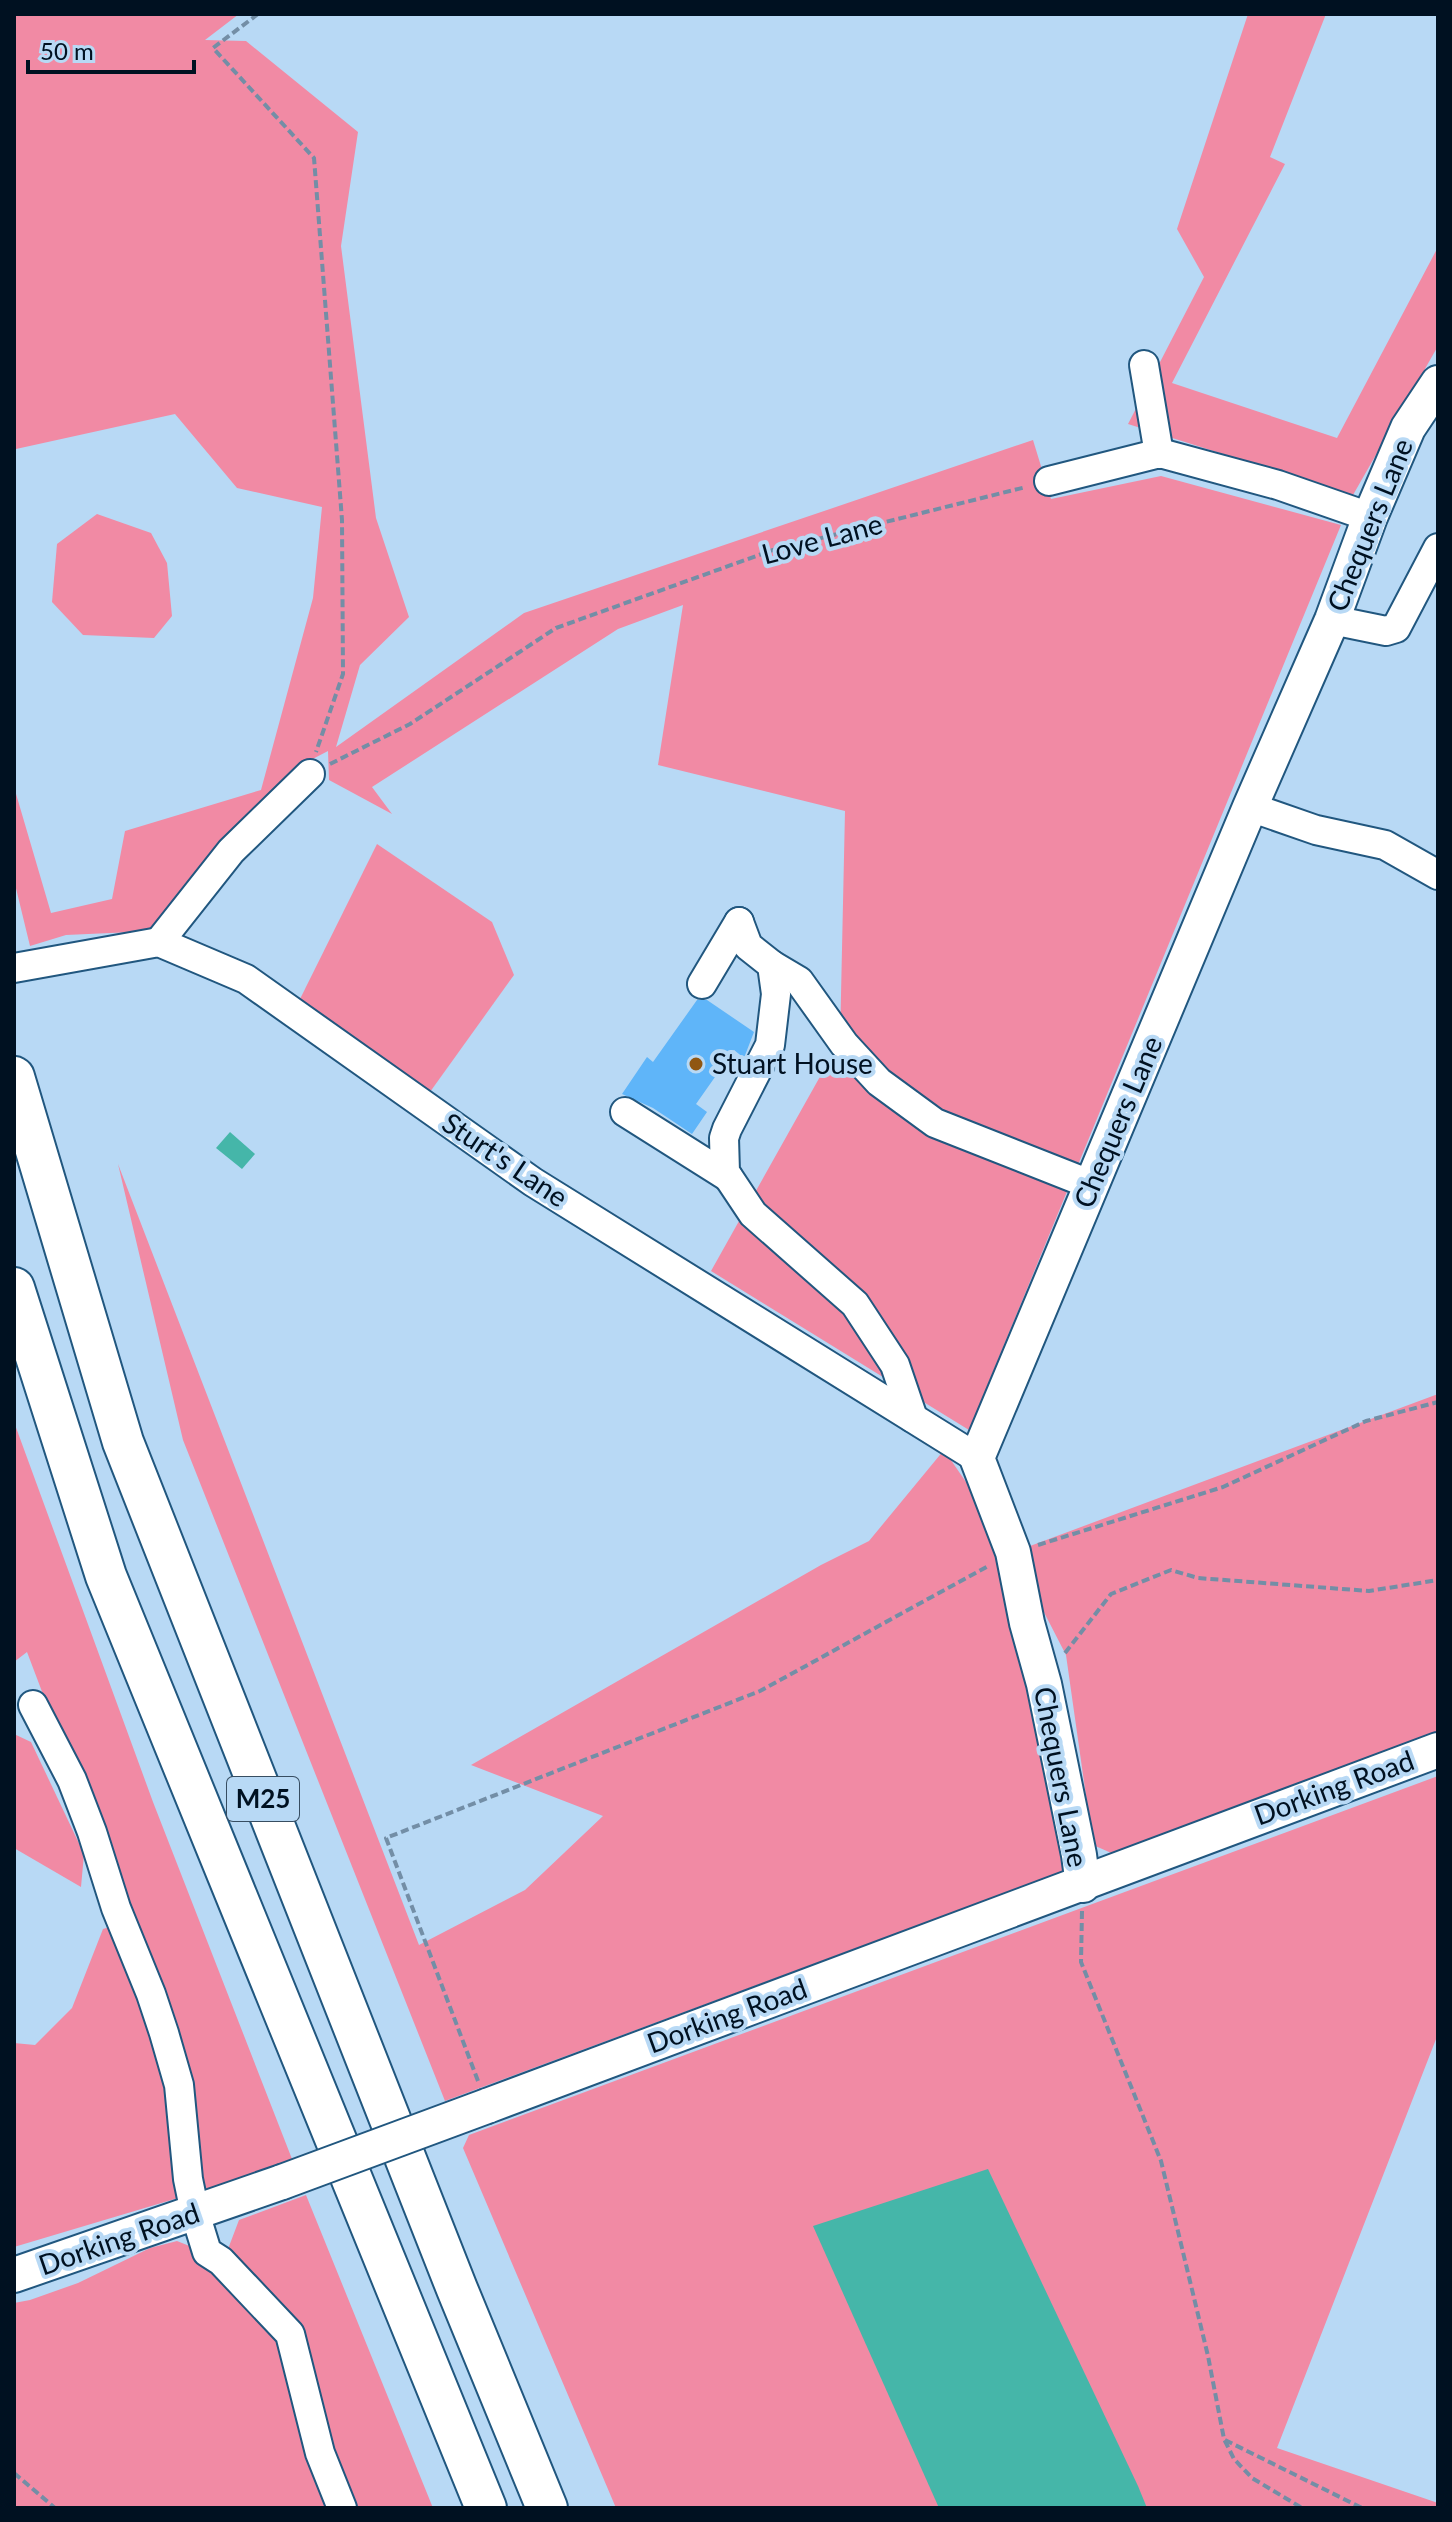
<svg xmlns="http://www.w3.org/2000/svg" width="1452" height="2522" viewBox="0 0 1452 2522" font-family="Lato,sans-serif">
  <style>
    .green { fill: #f18aa4 }
    .water { fill: #45b6a9 }
    .building { fill: #5fb5f9 }
    .lines { fill: none; stroke-linecap: round; stroke-linejoin: round }
    .minor-casing { stroke: #21577f; stroke-width: 32 }
    .major-casing { stroke: #21577f; stroke-width: 38 }
    .highway-casing { stroke: #21577f; stroke-width: 44 }
    .path { stroke: #738ea6; stroke-width: 4; stroke-dasharray: 8 4; stroke-linecap: butt }
    .minor { stroke: #fff; stroke-width: 28 }
    .major { stroke: #fff; stroke-width: 34 }
    .highway { stroke: #fff; stroke-width: 40 }
    .major-bridge-casing { stroke: #21577f; stroke-width: 38; stroke-linecap: butt }
    .major-bridge { stroke: #fff; stroke-width: 34 }
    .poi-dot { fill: #905712; stroke: #b8d9f5; stroke-width: 3 }
    .labels { text-anchor: middle; stroke-width: 8; stroke-linejoin: round; paint-order: stroke }
    .shield { fill: #b8d9f5; stroke: #374d61; stroke-width: 2 }
    .shield-label { font-size: 26px; font-weight: bold; fill: #001121 }
    .street-label { font-size: 28px; fill: #001121; stroke: #b8d9f5 }
    .poi-label { font-size: 28px; fill: #001121; stroke: #b8d9f5; text-anchor: start }
  </style>
  <rect width="100%" height="100%" fill="#b8d9f5"/>
  <g class="green">
    <path d="M14 14H239L205 40 246 41 358 132 341 246 376 518 409 617 360 665 336 747 524 613 1033 440 1051 499 1161 476 1341 525 969 1430 711 1271 840 1041 845 811 658 765 683 605 618 629 372 787 392 814 329 780 328 751 303 764 155 931 66 935 30 946 14 880V787L51 913 112 899 125 831 261 790 313 598 322 507 237 488 175 414 16 449 14 436Z"/>
    <path d="M1248 14H1326L1270 157 1285 164 1172 383 1337 438 1438 247V346L1353 495 1128 424 1204 277 1177 229Z"/>
    <path d="M97 514 151 533 167 563 172 616 154 638 83 635 52 602 57 544Z"/>
    <path d="M377 844 492 922 514 975 430 1092 300 999Z"/>
    <path d="M118 1164 419 1945 525 1890 603 1816 471 1765 821 1565 869 1541 944 1450 1014 1552 1438 1394V1740L1116 1855 1093 1845 1066 1655 1015 1556 1080 1865 445 2101 183 1440Z"/>
    <path d="M14 1422 153 1802 292 2159 205 2190 14 2247V2043L35 2045 72 2008 103 1929 129 1921 27 1652 14 1662Z"/>
    <path d="M14 1734 31 1742 84 1854 81 1887 14 1848Z"/>
    <path d="M1438 1776V2034L1277 2448 1438 2503V2508H616L463 2148 469 2135Z"/>
    <path d="M306 2195 433 2508H14V2303L30 2300 78 2283 150 2248 177 2241 192 2247 228 2249 239 2220Z"/>
  </g>
  <g class="water">
    <path d="M230 1132 255 1154 242 1169 216 1148Z"/>
    <path d="M988 2169 1138 2486 1147 2508H939L813 2226Z"/>
  </g>
  <path class="building" d="M697 1000H707L754 1032 744 1058 734 1050 696 1104 707 1112 692 1134 653 1108 622 1094 647 1057 653 1062Z"/>
  <g class="lines">
    <defs>
      <g id="minor">
        <path d="M1144 365 1159 454"/>
        <path d="M1049 481 1160 453 1278 485 1370 517"/>
        <path d="M1332 620 1386 631 1396 628 1438 548"/>
        <path d="M1250 807 1316 830 1385 845 1438 875"/>
        <path d="M739 922 748 946 772 965 776 994 770 1045 727 1129 724 1138 725 1172 753 1214 855 1304 895 1365 913 1418"/>
        <path d="M159 942 231 851 310 774"/>
        <path d="M772 965 799 981 844 1044 879 1082 935 1123 1092 1185"/>
        <path d="M14 968 159 942 246 979 533 1182 977 1458"/>
        <path d="M702 984 739 922"/>
        <path d="M625 1112 728 1177"/>
        <path d="M33 1705 72 1780 92 1832 116 1908 151 1994 164 2033 179 2085 188 2179 195 2213 207 2252 221 2261 290 2334 320 2453 342 2508"/>
      </g>
      <g id="major">
        <path d="M1083 1885 1079 1855 1044 1684 1027 1623 1013 1552 977 1458 1250 807 1332 620 1370 517 1408 428 1438 383"/>
        <path d="M487 2106 1438 1750"/>
        <path d="M14 2275 282 2182"/>
      </g>
      <g id="highway">
        <path d="M14 1077 123 1442 457 2289 547 2508"/>
        <path d="M14 1288 106 1576 486 2508"/>
      </g>
    </defs>
    <use href="#minor" class="minor-casing"/>
    <use href="#major" class="major-casing"/>
    <use href="#highway" class="highway-casing"/>
    <g class="path">
      <path d="M258 14 213 48 314 158 342 520 343 674 316 752"/>
      <path d="M330 764 410 724 556 628 773 550 1026 487"/>
      <path d="M1038 1545 1223 1487 1366 1421 1438 1402"/>
      <path d="M1065 1653 1111 1594 1171 1570 1198 1578 1369 1591 1438 1580"/>
      <path d="M1082 1911 1081 1962 1161 2161 1208 2356 1224 2439 1234 2459 1252 2478 1302 2508"/>
      <path d="M478 2081 386 1838 760 1691 990 1565"/>
      <path d="M1225 2440 1362 2508"/>
      <path d="M14 2473 55 2508"/>
      <path d="M1249 2508H1253"/>
    </g>
    <use href="#minor" class="minor"/>
    <use href="#major" class="major"/>
    <use href="#highway" class="highway"/>
    <defs>
      <path id="major-bridge" d="M282 2182 487 2106"/>
    </defs>
    <use href="#major-bridge" class="major-bridge-casing"/>
    <use href="#major-bridge" class="major-bridge"/>
  </g>
  <circle class="poi-dot" cx="696" cy="1064" r="8"/>
  <g class="labels">
    <rect class="shield" x="227" y="1777" width="72" height="44" rx="6"/>
    <g class="shield-label">
      <text x="263" y="1808">M25</text>
    </g>
    <g class="street-label">
      <text transform="translate(1370 525) rotate(-68)" y="10">Chequers Lane</text>
      <text transform="translate(822 539) rotate(-15)" y="10">Love Lane</text>
      <text transform="translate(1118 1122) rotate(-67)" y="10">Chequers Lane</text>
      <text transform="translate(505 1160) rotate(34)" y="10">Sturt's Lane</text>
      <text transform="translate(1061 1777) rotate(79)" y="10">Chequers Lane</text>
      <text transform="translate(1334 1788) rotate(-20)" y="10">Dorking Road</text>
      <text transform="translate(727 2016) rotate(-20)" y="10">Dorking Road</text>
      <text transform="translate(119 2239) rotate(-19)" y="10">Dorking Road</text>
    </g>
    <g class="poi-label">
      <text x="712" y="1074">Stuart House</text>
    </g>
  </g>
  <rect width="1452" height="2522" fill="none" stroke="#001121" stroke-width="32"/>
  <path d="M28 60v12h166v-12" fill="none" stroke="#001121" stroke-width="4"/>
  <text x="40" y="60" font-size="24" fill="#001121" stroke="#b8d9f5" stroke-width="6" paint-order="stroke">50 m</text>
</svg>
